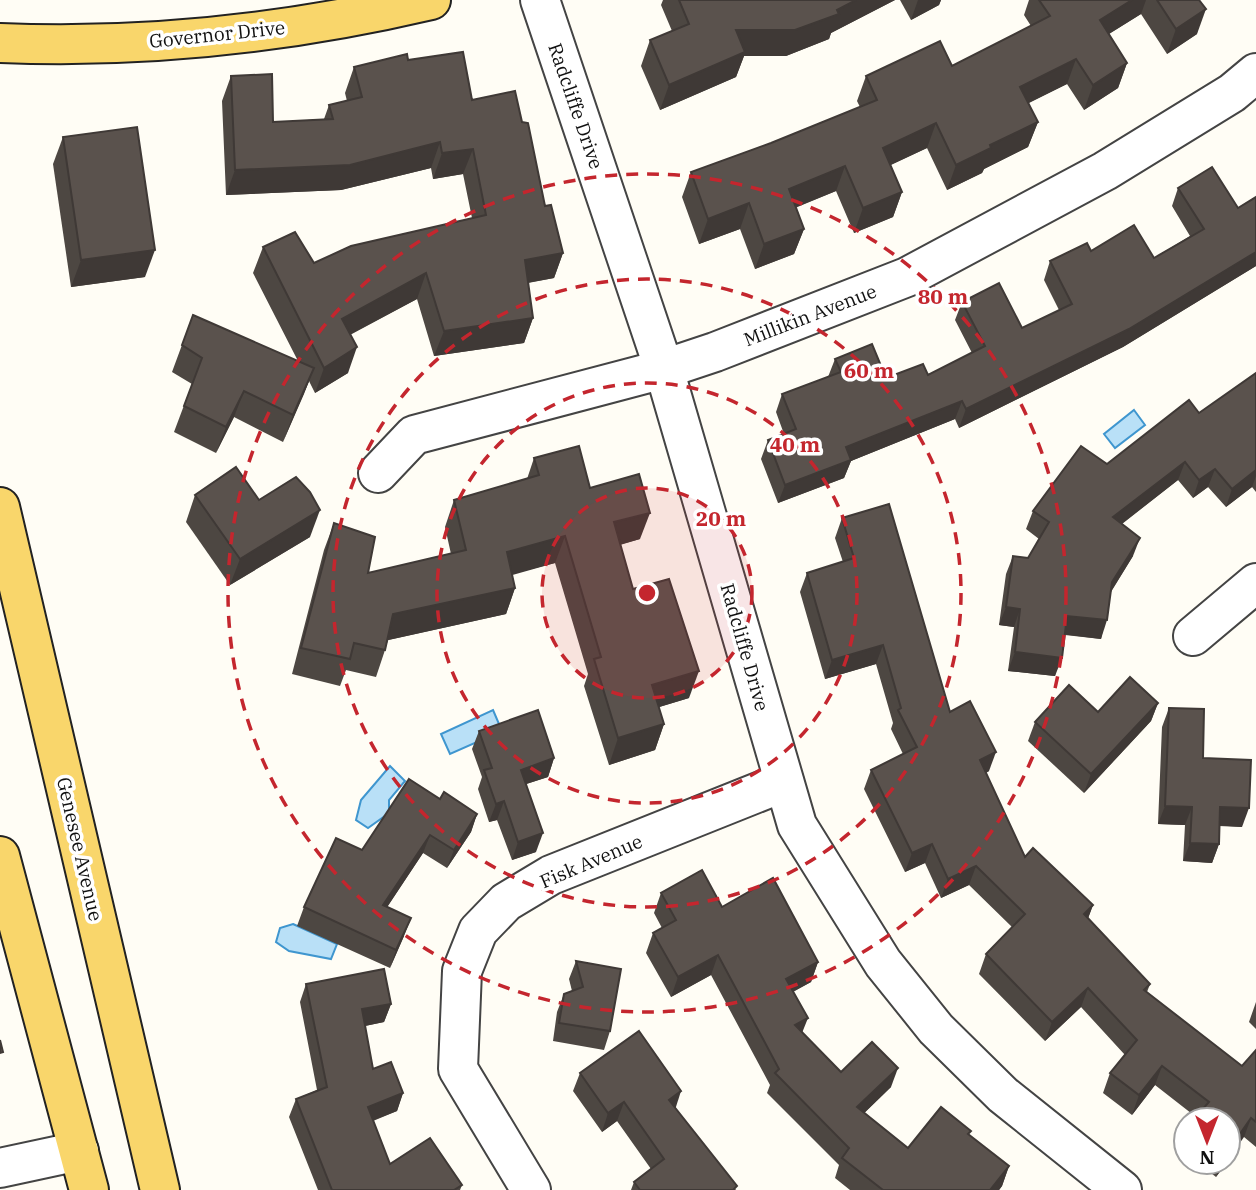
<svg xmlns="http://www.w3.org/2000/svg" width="1256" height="1190" viewBox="0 0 1256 1190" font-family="'IBM Plex Serif',serif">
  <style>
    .water { fill: #b9e0f7; stroke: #3f96cf; stroke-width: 2 }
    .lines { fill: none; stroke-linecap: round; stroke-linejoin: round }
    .minor-casing { stroke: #444; stroke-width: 42 }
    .major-casing { stroke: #222; stroke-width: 42 }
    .minor { stroke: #fff; stroke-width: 38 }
    .major { stroke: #f9d66b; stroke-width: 38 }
    .wall { fill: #4d4742 }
    .shaded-wall { fill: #3f3936 }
    .building { fill: #5a524d; stroke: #3f3936; stroke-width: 2 }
    .ring { fill: none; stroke: #c4262e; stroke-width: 3.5; stroke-dasharray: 12 9 }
    .labels { text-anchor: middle; stroke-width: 7; stroke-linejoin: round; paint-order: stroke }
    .street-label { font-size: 19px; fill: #111; stroke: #fff }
    .centre { fill: #c4262e; stroke: #fff; stroke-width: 3.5 }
    .ring-label { font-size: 21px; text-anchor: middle; font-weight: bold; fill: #c4262e; stroke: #fff; stroke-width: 7; stroke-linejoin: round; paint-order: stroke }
  </style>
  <rect width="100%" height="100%" fill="#fffdf5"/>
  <g class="water">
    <path d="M1134 410 1145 425 1115 448 1104 434Z"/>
    <path d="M493 710 502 731 450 754 441 734Z"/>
    <path d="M390 766 405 781 389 800V813L368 828 356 820 361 800Z"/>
    <path d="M293 924 337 944 331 959 289 951 276 942 280 928Z"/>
  </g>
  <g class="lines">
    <defs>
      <g id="minor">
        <path d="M540 0 664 369 797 825 883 963 936 1029 1003 1095 1122 1190"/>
        <path d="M378 473 414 435 664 369 715 352 907 277 1105 171 1232 93 1256 73"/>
        <path d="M1193 636 1256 583"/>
        <path d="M0 1168 79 1151"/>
        <path d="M531 1190 458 1069 462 971 478 931 506 902 551 875 784 782"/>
      </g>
      <g id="major">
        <path d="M0 43C145 49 290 33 431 0"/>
        <path d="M0 507 160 1190"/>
        <path d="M0 856 89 1190"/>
      </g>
    </defs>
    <use href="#minor" class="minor-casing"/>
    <use href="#major" class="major-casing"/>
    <use href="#minor" class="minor"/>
    <use href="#major" class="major"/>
  </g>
  <g class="wall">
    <path d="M663 0H895L831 33 829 39 786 56H744L736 77 660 110 641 66 650 40 672 31 661 5Z"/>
    <path d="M900 0H941L939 5 911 20Z"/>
    <path d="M1029 0H1199L1197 34 1167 54 1141 14 1109 34 1127 63 1118 88 1084 110 1067 84 1028 103 1038 122 1028 147 984 169 982 173 947 190 927 148 890 165 902 192 893 217 854 233 836 191 795 208 804 229 794 254 755 269 740 229 699 244 682 197 691 172 771 143 860 107 857 101 866 76 952 66 1031 26 1024 15Z"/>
    <path d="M408 60 472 100 522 122 545 206 563 253 554 278 528 283 533 318 524 343 434 356 417 299 350 335 348 373 315 393 309 381 283 442 234 417 216 453 174 432 192 384 172 372 193 315 298 361 253 273 263 247 314 263 472 218 463 174 433 179 431 168 341 190 226 195 222 101 231 76 273 122 324 119 329 105 347 101 345 93 354 67Z"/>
    <path d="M63 137 145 277 71 287 53 164Z"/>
    <path d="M1178 188 1238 208 1256 197V266L1123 347 959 428 955 419 851 461 844 478 778 503 761 459 768 440 784 434 776 412 782 394 828 377 835 359 886 378 928 375 972 353 955 320 962 302 1022 328 1059 310 1044 280 1050 261 1091 251 1154 258 1190 236 1172 206Z"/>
    <path d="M1256 373V492L1252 487 1226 507 1208 487 1193 498 1178 480 1122 524 1133 556 1111 592 1101 639 1065 635 1055 676 1008 671 1014 627 999 625 1006 574 1013 556 1028 558 1039 539 1026 529 1033 511 1107 464 1199 413Z"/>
    <path d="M534 458 590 488 640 539 620 545 633 589 689 698 659 707 664 724 655 750 609 765 584 686 588 674 555 563 512 574 515 588 506 614 388 640 385 650 376 677 346 670 340 686 292 674 324 550 334 523 368 573 451 554 445 527 454 500 527 479Z"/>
    <path d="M195 495 259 500 310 537 230 585 186 522Z"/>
    <path d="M842 518 950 712 989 771 986 773 1025 857 1093 905 1088 918 1150 984 1147 992 1242 1066 1256 1050V1147L1244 1137 1196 1117 1155 1085 1132 1115 1103 1093 1110 1073 1125 1055 1081 1007 1045 1041 979 974 986 954 1012 927 969 885 941 898 925 863 905 872 864 789 871 770 903 754 891 729 893 723 876 664 825 679 800 592 807 573 843 562 835 538Z"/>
    <path d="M1158 703 1151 721 1084 793 1028 741 1035 722Z"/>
    <path d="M1169 708 1203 758 1242 827 1219 826V844L1212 863 1183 861 1185 825 1158 824 1162 727Z"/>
    <path d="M479 731 554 758 548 777 526 784 536 852 512 860 497 820 489 822 478 789 482 777 472 749Z"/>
    <path d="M440 799 477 814 471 832 447 868 423 853 387 907 404 936 390 968 297 926 304 907 362 850Z"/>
    <path d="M661 893 722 907 818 962 811 982 793 992 802 1032 841 1072 891 1087 864 1113 908 1148 969 1135 1009 1166 1002 1186 999 1190H850L835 1178 839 1165 767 1093 770 1085 711 975 671 997 646 953 653 933 662 928 654 913Z"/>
    <path d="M576 961 610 1031 604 1050 553 1041 557 1012 564 994 572 991 569 979Z"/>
    <path d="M306 984 391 1004 384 1022 365 1026 373 1069 403 1093 397 1111 373 1121 390 1164 462 1185 460 1190H318L289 1117 296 1099 317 1090 300 1002Z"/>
    <path d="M1256 1002V1029L1249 1022Z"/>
    <path d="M580 1073 675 1108 736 1190H631L634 1182 651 1169 617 1121 602 1132 573 1091Z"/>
    <path d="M1186 1128V1154L1179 1148Z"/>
    <path d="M1197 1162H1227L1216 1177Z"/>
  </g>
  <g class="shaded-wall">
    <path d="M856 0H895L831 33 829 39 786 56H744L736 77 660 110 669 85 736 30 837 10Z"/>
    <path d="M918 0H941L939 5 911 20Z"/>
    <path d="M1132 0H1146L1141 14 1091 45 1100 20Z"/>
    <path d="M1206 9 1197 34 1167 54 1176 29Z"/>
    <path d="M1076 59 1067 84 1011 112 1020 87Z"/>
    <path d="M1127 63 1118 88 1084 110 1093 85Z"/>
    <path d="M1038 122 1028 147 984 169 982 173 947 190 956 165 990 145Z"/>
    <path d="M936 123 927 148 874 173 883 148Z"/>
    <path d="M440 142 431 168 341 190 226 195 235 170Z"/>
    <path d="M473 149 463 174 433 179 442 153Z"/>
    <path d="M845 166 836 191 779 214 789 189Z"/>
    <path d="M902 192 893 217 854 233 863 208Z"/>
    <path d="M749 203 740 229 699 244 708 219Z"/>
    <path d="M804 229 794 254 755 269 764 244Z"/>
    <path d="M155 250 145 277 71 287 81 260Z"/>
    <path d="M1256 252V266L1123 347 959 428 966 409Z"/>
    <path d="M563 253 554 278 515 285 525 260Z"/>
    <path d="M426 273 417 299 332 344 342 319Z"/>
    <path d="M533 318 524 343 434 356 444 331Z"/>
    <path d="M357 347 348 373 315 393 324 368Z"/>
    <path d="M314 368 304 394 283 442 293 415Z"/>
    <path d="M244 391 234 417 216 453 226 427Z"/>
    <path d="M962 401 955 419 851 461 844 478 778 503 785 485 846 447Z"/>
    <path d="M1185 462 1178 480 1106 536 1113 517Z"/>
    <path d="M1215 469 1208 487 1193 498 1199 480Z"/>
    <path d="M1256 470V476L1252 487 1226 507 1232 489Z"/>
    <path d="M320 510 310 537 230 585 240 559Z"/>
    <path d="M650 513 640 539 604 549 614 522Z"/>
    <path d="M565 536 555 563 498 579 507 552Z"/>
    <path d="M1140 538 1133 556 1105 601 1112 582Z"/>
    <path d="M515 588 506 614 384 641 393 614Z"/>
    <path d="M1006 607 1020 609 1014 627 999 625Z"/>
    <path d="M1067 616 1107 620 1101 639 1061 634Z"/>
    <path d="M883 645 876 664 825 679 832 660Z"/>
    <path d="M1015 652 1062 658 1055 676 1008 671Z"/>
    <path d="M699 671 689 698 643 712 652 685Z"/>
    <path d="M1158 703 1151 721 1084 793 1091 774Z"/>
    <path d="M664 724 655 750 609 765 618 738Z"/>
    <path d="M996 752 989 771 973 780 980 760Z"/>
    <path d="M554 758 548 777 514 788 521 770Z"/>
    <path d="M504 801 497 820 489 822 496 804Z"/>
    <path d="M1165 806 1192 807 1185 825 1158 824Z"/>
    <path d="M1220 807 1249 808 1242 827 1213 825Z"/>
    <path d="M477 814 471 832 447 868 454 850Z"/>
    <path d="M543 833 536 852 512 860 518 842Z"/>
    <path d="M430 835 423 853 376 924 383 905Z"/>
    <path d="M1190 843 1219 844 1212 863 1183 861Z"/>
    <path d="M932 844 925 863 905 872 912 853Z"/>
    <path d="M976 866 969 885 941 898 948 879Z"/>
    <path d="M1093 905 1086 924 1084 914Z"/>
    <path d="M411 918 404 936 390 968 396 950Z"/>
    <path d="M718 955 711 975 671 997 678 977Z"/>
    <path d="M818 962 811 982 779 999 786 979Z"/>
    <path d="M1088 988 1081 1007 1045 1041 1052 1022Z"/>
    <path d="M391 1004 384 1022 355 1028 362 1009Z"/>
    <path d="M808 1018 800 1038 795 1025Z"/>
    <path d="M1162 1066 1155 1085 1132 1115 1139 1095Z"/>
    <path d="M898 1068 891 1087 850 1127 857 1107Z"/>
    <path d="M681 1091 675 1110 669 1100Z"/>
    <path d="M403 1093 397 1111 361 1125 368 1107Z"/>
    <path d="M624 1102 617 1121 602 1132 608 1113Z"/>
    <path d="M1251 1118 1244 1137 1228 1160V1151Z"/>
    <path d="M1222 1162H1227L1216 1177Z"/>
    <path d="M1009 1166 1002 1186 999 1190H990Z"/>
  </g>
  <g class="building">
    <path d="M679 0H856L837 10 839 14 795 30H736L745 52 669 85 650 40 689 24Z"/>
    <path d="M1039 0H1132L1100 20 1127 63 1093 85 1076 59 1020 87 1038 122 990 145 991 148 956 165 936 123 883 148 902 192 863 208 845 166 789 189 804 229 764 244 749 203 708 219 691 172 771 143 877 100 866 76 940 41 952 66 1050 16Z"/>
    <path d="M1157 0H1199L1206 9 1176 29Z"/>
    <path d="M463 52 472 100 515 91 522 122 528 123 545 206 551 205 563 253 525 260 533 318 444 331 426 273 342 319 357 347 324 368 263 247 295 232 314 263 351 246 486 215 473 149 442 153 440 142 350 165 235 170 231 76 272 74 273 122 333 119 329 105 362 97 354 67 407 54 408 60Z"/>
    <path d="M137 127 155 250 81 260 63 137Z"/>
    <path d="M1212 167 1238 208 1256 197V252L1129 329 966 409 962 401 846 447 851 460 785 485 768 440 796 429 782 394 841 372 835 359 872 344 886 378 923 364 928 375 985 346 962 302 999 283 1022 328 1072 304 1050 261 1087 243 1091 251 1134 225 1154 258 1204 229 1178 188Z"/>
    <path d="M193 315 314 368 293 415 244 391 226 427 184 406 202 358 182 345Z"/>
    <path d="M1256 373V470L1232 489 1215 469 1199 480 1185 462 1113 517 1140 538 1112 582 1107 620 1067 616 1062 658 1015 652 1020 609 1006 607 1013 556 1028 558 1049 522 1033 511 1081 446 1107 464 1189 400 1199 413Z"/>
    <path d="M579 446 590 488 639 474 650 513 614 522 633 589 669 579 699 671 652 685 664 724 618 738 594 659 601 657 565 536 507 552 515 588 393 614 385 650 354 643 350 659 301 648 334 523 375 537 368 573 466 550 454 500 539 475 534 458Z"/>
    <path d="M236 467 259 500 296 477 310 492 320 510 240 559 195 495Z"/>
    <path d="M889 504 950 712 970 701 996 752 980 760 1025 857 1033 848 1093 905 1084 914 1150 984 1144 990 1242 1066 1256 1050V1122L1251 1118 1228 1151V1120H1193L1209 1102 1162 1066 1139 1095 1110 1073 1137 1040 1088 988 1052 1022 986 954 1025 914 976 866 948 879 932 844 912 853 871 770 917 747 898 710 901 708 883 645 832 660 807 573 854 558 842 518Z"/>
    <path d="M1130 677 1158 703 1091 774 1035 722 1069 685 1098 712Z"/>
    <path d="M1169 708 1204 709 1203 758 1251 760 1249 808 1220 807 1219 844 1190 843 1192 807 1165 806Z"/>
    <path d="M538 710 554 758 521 770 543 833 518 842 504 801 496 804 484 770 492 768 479 731Z"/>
    <path d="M409 779 440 799 444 792 477 814 454 850 430 835 383 905 411 918 396 950 304 907 336 838 362 850Z"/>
    <path d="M702 870 722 907 773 878 818 962 786 979 808 1018 795 1025 841 1072 872 1042 898 1068 857 1107 908 1148 941 1107 971 1131 968 1134 1009 1166 990 1190H883L842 1158 849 1148 775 1073 779 1069 718 955 678 977 653 933 676 920 661 893Z"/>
    <path d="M576 961 621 969 610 1031 559 1023 564 994 583 987Z"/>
    <path d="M384 969 391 1004 362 1009 373 1069 391 1062 403 1093 368 1107 390 1164 430 1138 462 1185 454 1190H332L296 1099 327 1087 306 984Z"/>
    <path d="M639 1031 681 1091 669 1100 737 1186 733 1190H640L634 1182 664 1159 624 1102 608 1113 580 1073Z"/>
    <path d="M0 1040 3 1052 0 1053Z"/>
  </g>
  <circle cx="647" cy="593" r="105" fill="#c4262e" fill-opacity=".12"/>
  <g class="ring">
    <circle cx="647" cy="593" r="105"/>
    <circle cx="647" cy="593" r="210"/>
    <circle cx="647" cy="593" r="314"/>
    <circle cx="647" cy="593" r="419"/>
  </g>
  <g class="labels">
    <g class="street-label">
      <text transform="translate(217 34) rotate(-6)" y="7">Governor Drive</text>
      <text transform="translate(576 106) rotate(71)" y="7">Radcliffe Drive</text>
      <text transform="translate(810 315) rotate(-21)" y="7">Millikin Avenue</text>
      <text transform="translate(745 647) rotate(74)" y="7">Radcliffe Drive</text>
      <text transform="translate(80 849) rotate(77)" y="7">Genesee Avenue</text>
      <text transform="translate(591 861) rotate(-23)" y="7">Fisk Avenue</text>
    </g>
  </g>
  <circle cx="647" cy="593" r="10" class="centre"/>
  <g class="ring-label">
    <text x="943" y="304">80 m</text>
    <text x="869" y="378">60 m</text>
    <text x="795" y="452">40 m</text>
    <text x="721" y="526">20 m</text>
  </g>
  <g transform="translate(1207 1141) rotate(180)"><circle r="33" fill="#ffffff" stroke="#a0a0a0" stroke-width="2"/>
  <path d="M0-5L12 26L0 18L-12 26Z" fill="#c4262e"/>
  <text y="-10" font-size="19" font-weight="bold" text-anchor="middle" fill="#111111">N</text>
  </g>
</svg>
